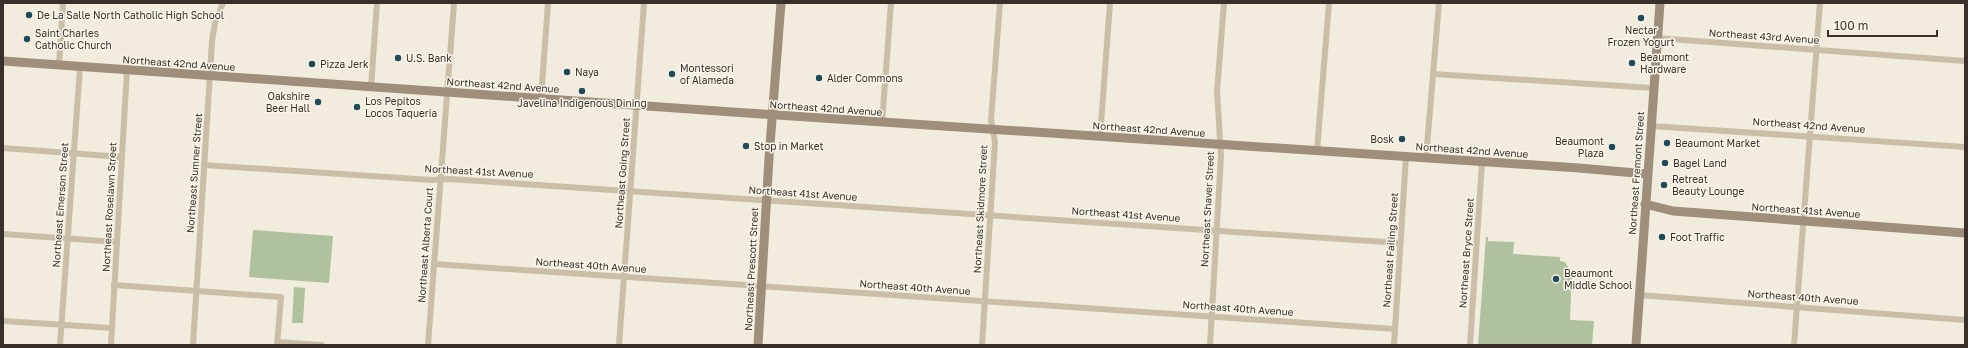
<svg xmlns="http://www.w3.org/2000/svg" width="1968" height="348" viewBox="0 0 1968 348" font-family="'Golos Text',sans-serif">
  <style>
    .green { fill: #afc19e }
    .lines { fill: none; stroke-linecap: round; stroke-linejoin: round }
    .street { stroke: #cabea9; stroke-width: 6 }
    .secondary { stroke: #9e8e7b; stroke-width: 9 }
    .poi-dot { fill: #1f4b59; stroke: #faf5ea; stroke-width: 1.5 }
    .labels { text-anchor: middle; stroke-width: 3; stroke-linejoin: round; paint-order: stroke }
    .poi-label { font-size: 10px; fill: #383029; stroke: #faf5ea; text-anchor: start }
    .street-label { font-size: 10px; fill: #383029; stroke: #faf5ea }
  </style>
  <rect width="100%" height="100%" fill="#f2ecde"/>
  <g class="green">
    <path d="M253 230 333 236 329 283 249 277Z"/>
    <path d="M1486 237H1488V241L1514 242 1513 254 1560 257V261L1565 262 1568 267V272H1572L1570 320 1594 321 1592 345H1478Z"/>
    <path d="M294 287 305 288 303 323H292Z"/>
  </g>
  <g class="lines">
    <g class="street">
      <path d="M1657 38 1965 61"/>
      <path d="M59 65 63 3"/>
      <path d="M1433 74 1653 88"/>
      <path d="M371 87 377 3"/>
      <path d="M541 99 548 3"/>
      <path d="M882 123 891 3"/>
      <path d="M1651 126 1965 147"/>
      <path d="M1100 137 1110 3"/>
      <path d="M3 148 122 157"/>
      <path d="M1317 151 1329 3"/>
      <path d="M1426 158 1439 3"/>
      <path d="M204 165 432 180 449 179 1400 243"/>
      <path d="M3 234 117 242"/>
      <path d="M434 264 1395 329"/>
      <path d="M114 285 281 297 277 345"/>
      <path d="M1639 295 1965 320"/>
      <path d="M3 321 112 328"/>
      <path d="M278 342 322 345"/>
      <path d="M60 345 80 67"/>
      <path d="M111 345 127 70"/>
      <path d="M193 345 212 41 215 23 223 3"/>
      <path d="M428 345 454 3"/>
      <path d="M619 345 644 3"/>
      <path d="M982 345 995 142 991 120 1000 3"/>
      <path d="M1210 345 1221 156 1217 91 1224 3"/>
      <path d="M1394 345 1406 157"/>
      <path d="M1470 345 1482 162"/>
      <path d="M1794 345 1820 3"/>
    </g>
    <g class="secondary">
      <path d="M3 61 747 113 1579 168 1647 174"/>
      <path d="M1645 204 1673 211 1965 233"/>
      <path d="M758 345 769 158 781 3"/>
      <path d="M1636 345 1660 3"/>
    </g>
  </g>
  <g class="poi-dot">
    <circle cx="29" cy="15" r="4"/>
    <circle cx="1641" cy="18" r="4"/>
    <circle cx="27" cy="39" r="4"/>
    <circle cx="398" cy="58" r="4"/>
    <circle cx="1632" cy="63" r="4"/>
    <circle cx="312" cy="64" r="4"/>
    <circle cx="567" cy="72" r="4"/>
    <circle cx="672" cy="74" r="4"/>
    <circle cx="819" cy="78" r="4"/>
    <circle cx="582" cy="91" r="4"/>
    <circle cx="318" cy="102" r="4"/>
    <circle cx="357" cy="107" r="4"/>
    <circle cx="1402" cy="139" r="4"/>
    <circle cx="1667" cy="143" r="4"/>
    <circle cx="746" cy="146" r="4"/>
    <circle cx="1612" cy="147" r="4"/>
    <circle cx="1665" cy="163" r="4"/>
    <circle cx="1664" cy="185" r="4"/>
    <circle cx="1662" cy="237" r="4"/>
    <circle cx="1556" cy="279" r="4"/>
  </g>
  <g class="labels">
    <g class="poi-label">
      <text x="37" y="19">De La Salle North Catholic High School</text>
      <text x="1641" y="34" text-anchor="middle">Nectar<tspan x="1641" dy="12">Frozen Yogurt</tspan></text>
      <text x="35" y="37">Saint Charles<tspan x="35" dy="12">Catholic Church</tspan></text>
      <text x="1640" y="61">Beaumont<tspan x="1640" dy="12">Hardware</tspan></text>
      <text x="406" y="62">U.S. Bank</text>
      <text x="320" y="68">Pizza Jerk</text>
      <text x="680" y="72">Montessori<tspan x="680" dy="12">of Alameda</tspan></text>
      <text x="575" y="76">Naya</text>
      <text x="827" y="82">Alder Commons</text>
      <text x="310" y="100" text-anchor="end">Oakshire<tspan x="310" dy="12">Beer Hall</tspan></text>
      <text x="365" y="105">Los Pepitos<tspan x="365" dy="12">Locos Taqueria</tspan></text>
      <text x="582" y="107" text-anchor="middle">Javelina Indigenous Dining</text>
      <text x="1394" y="143" text-anchor="end">Bosk</text>
      <text x="1604" y="145" text-anchor="end">Beaumont<tspan x="1604" dy="12">Plaza</tspan></text>
      <text x="1675" y="147">Beaumont Market</text>
      <text x="754" y="150">Stop in Market</text>
      <text x="1673" y="167">Bagel Land</text>
      <text x="1672" y="183">Retreat<tspan x="1672" dy="12">Beauty Lounge</tspan></text>
      <text x="1670" y="241">Foot Traffic</text>
      <text x="1564" y="277">Beaumont<tspan x="1564" dy="12">Middle School</tspan></text>
    </g>
    <g class="street-label">
      <text transform="translate(1764 36) rotate(4)" y="4">Northeast 43rd Avenue</text>
      <text transform="translate(179 63) rotate(4)" y="4">Northeast 42nd Avenue</text>
      <text transform="translate(503 85) rotate(4)" y="4">Northeast 42nd Avenue</text>
      <text transform="translate(826 108) rotate(4)" y="4">Northeast 42nd Avenue</text>
      <text transform="translate(1809 125) rotate(4)" y="4">Northeast 42nd Avenue</text>
      <text transform="translate(1149 129) rotate(4)" y="4">Northeast 42nd Avenue</text>
      <text transform="translate(1472 150) rotate(4)" y="4">Northeast 42nd Avenue</text>
      <text transform="translate(479 171) rotate(3)" y="4">Northeast 41st Avenue</text>
      <text transform="translate(194 173) rotate(-86)" y="4">Northeast Sumner Street</text>
      <text transform="translate(622 173) rotate(-86)" y="4">Northeast Going Street</text>
      <text transform="translate(1636 173) rotate(-86)" y="4">Northeast Fremont Street</text>
      <text transform="translate(803 193) rotate(4)" y="4">Northeast 41st Avenue</text>
      <text transform="translate(60 205) rotate(-86)" y="4">Northeast Emerson Street</text>
      <text transform="translate(109 207) rotate(-87)" y="4">Northeast Roselawn Street</text>
      <text transform="translate(980 209) rotate(-87)" y="4">Northeast Skidmore Street</text>
      <text transform="translate(1207 209) rotate(-87)" y="4">Northeast Shaver Street</text>
      <text transform="translate(1806 210) rotate(4)" y="4">Northeast 41st Avenue</text>
      <text transform="translate(1126 214) rotate(4)" y="4">Northeast 41st Avenue</text>
      <text transform="translate(425 245) rotate(-86)" y="4">Northeast Alberta Court</text>
      <text transform="translate(1390 250) rotate(-86)" y="4">Northeast Failing Street</text>
      <text transform="translate(1466 253) rotate(-86)" y="4">Northeast Bryce Street</text>
      <text transform="translate(591 265) rotate(4)" y="4">Northeast 40th Avenue</text>
      <text transform="translate(751 269) rotate(-87)" y="4">Northeast Prescott Street</text>
      <text transform="translate(915 287) rotate(4)" y="4">Northeast 40th Avenue</text>
      <text transform="translate(1803 297) rotate(4)" y="4">Northeast 40th Avenue</text>
      <text transform="translate(1238 308) rotate(4)" y="4">Northeast 40th Avenue</text>
    </g>
  </g>
  <rect width="1968" height="348" fill="none" stroke="#383029" stroke-width="8"/>
  <path d="M1828 30v6h109v-6" fill="none" stroke="#383029" stroke-width="2"/>
  <text x="1834" y="30" font-size="12" fill="#383029" stroke="#faf5ea" stroke-width="3" paint-order="stroke">100 m</text>
</svg>
